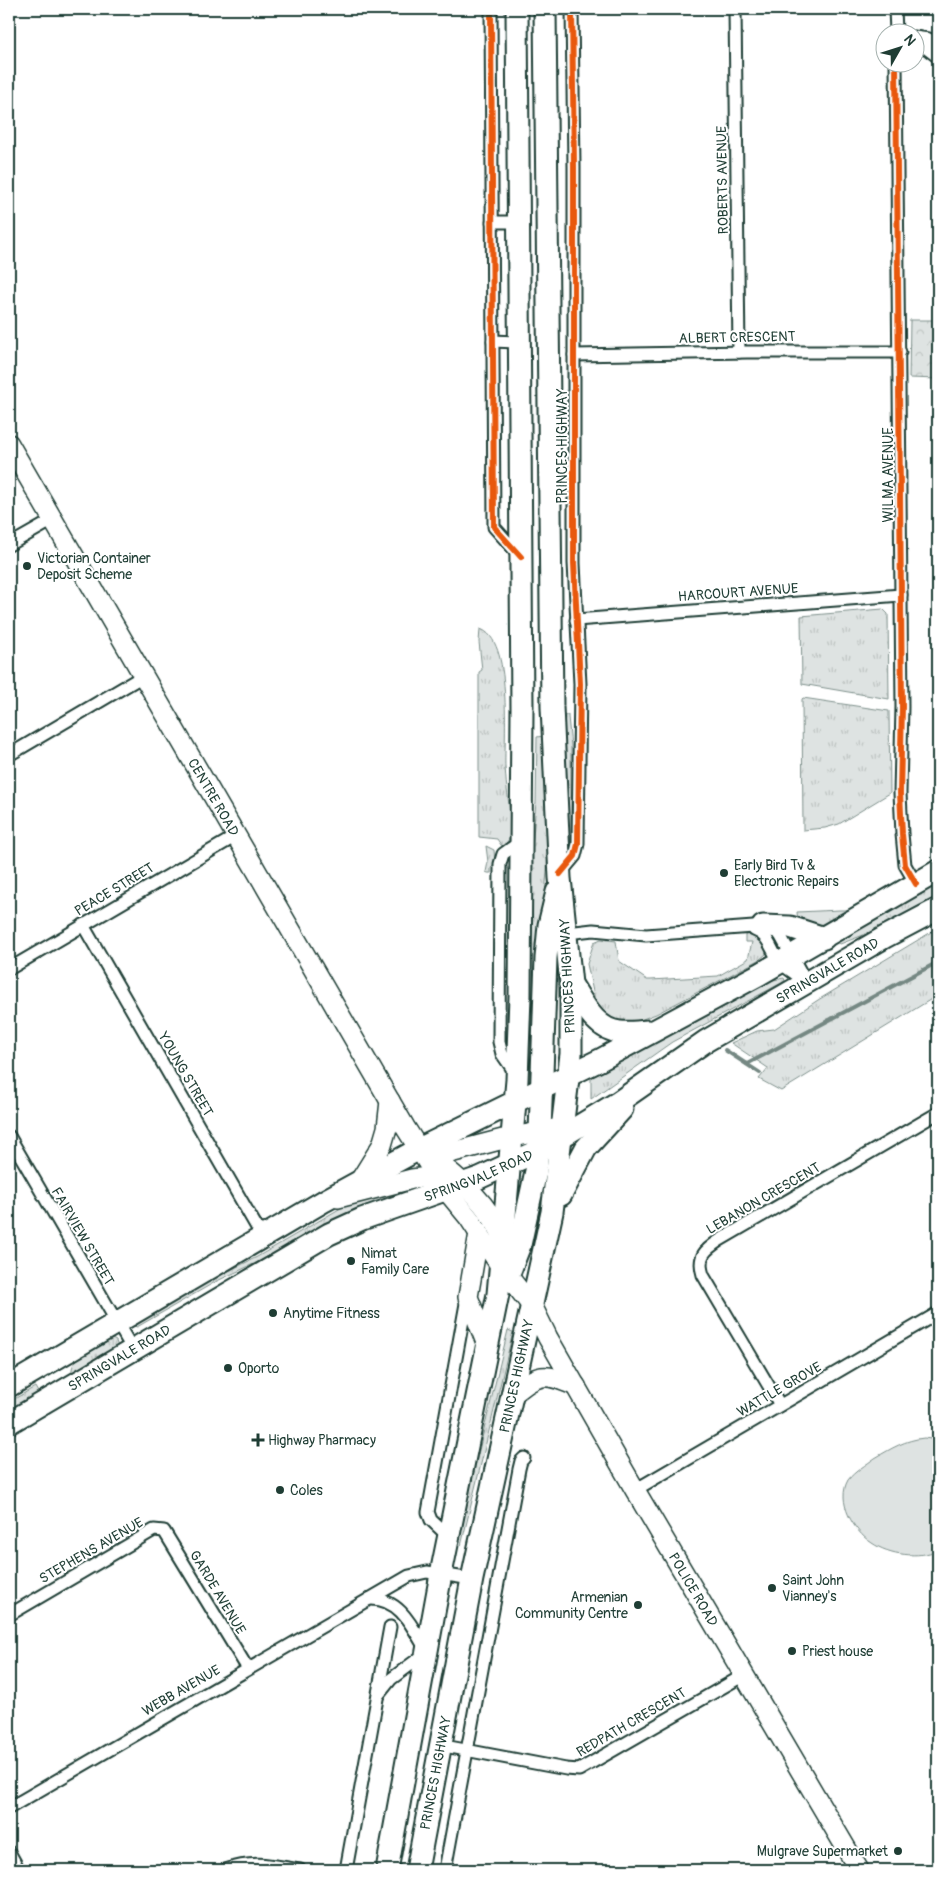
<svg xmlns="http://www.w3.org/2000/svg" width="947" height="1879" viewBox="0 0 947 1879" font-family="Pangolin,sans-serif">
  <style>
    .grass { fill: url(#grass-tufts); stroke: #7e908b }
    .park { fill: url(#park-crowns); stroke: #7e908b }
    .garden { fill: #dee3e2; stroke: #7e908b }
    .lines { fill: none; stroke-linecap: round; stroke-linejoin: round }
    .stream { stroke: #758883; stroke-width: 4 }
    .street-casing { stroke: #1f3d34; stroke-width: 15 }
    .primary-casing { stroke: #1f3d34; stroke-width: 22 }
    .highway-casing { stroke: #1f3d34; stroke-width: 25 }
    .street { stroke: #fff; stroke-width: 11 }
    .primary { stroke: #fff; stroke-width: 19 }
    .highway { stroke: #fff; stroke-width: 21 }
    .cycleway-casing { stroke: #fff; stroke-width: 9 }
    .cycleway { stroke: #e8590c; stroke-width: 6 }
    .poi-dot { fill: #1f3d34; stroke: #fff; stroke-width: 2 }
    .labels { text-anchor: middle; stroke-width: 4; stroke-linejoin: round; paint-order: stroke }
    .street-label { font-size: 14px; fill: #1f3d34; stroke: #fff }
    .poi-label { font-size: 14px; fill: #1f3d34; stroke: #fff; text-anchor: start }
  </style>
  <defs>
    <pattern id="grass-tufts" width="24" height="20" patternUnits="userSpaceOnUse" patternTransform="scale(1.25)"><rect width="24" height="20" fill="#dee3e2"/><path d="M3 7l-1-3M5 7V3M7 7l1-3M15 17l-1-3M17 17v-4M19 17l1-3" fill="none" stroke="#bec4c2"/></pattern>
    <pattern id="park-crowns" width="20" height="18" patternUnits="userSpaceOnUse" patternTransform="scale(1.25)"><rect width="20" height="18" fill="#dee3e2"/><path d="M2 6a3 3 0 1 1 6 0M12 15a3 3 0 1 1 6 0" fill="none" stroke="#bec4c2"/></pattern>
  </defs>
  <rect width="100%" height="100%" fill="#fff"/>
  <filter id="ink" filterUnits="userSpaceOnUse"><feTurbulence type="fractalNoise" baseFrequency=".02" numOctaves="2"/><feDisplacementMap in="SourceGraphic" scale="10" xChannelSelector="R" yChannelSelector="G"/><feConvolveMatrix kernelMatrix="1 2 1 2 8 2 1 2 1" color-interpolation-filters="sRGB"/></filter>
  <g filter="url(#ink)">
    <g class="grass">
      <path d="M883 609 888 614 889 699 802 684 801 616Z"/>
      <path d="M480 629C513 638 504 740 505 767 506 788 510 809 512 829V835L504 846 501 845 497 839 479 837V672L482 670 479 642Z"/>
      <path d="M803 698 889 711 890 793 839 824 825 828 803 830 802 699Z"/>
      <path d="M565 715H568V717L571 746V852L568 835 563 737Z"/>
      <path d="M543 736 544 788 548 845 547 871 536 1001 531 1004 532 848 536 802 537 737Z"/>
      <path d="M486 846 494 850 495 864 491 868V873H488L486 872 488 862Z"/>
      <path d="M504 868H511L508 969H505Z"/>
      <path d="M938 882V899L882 928 840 944 838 943 837 941Z"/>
      <path d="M840 910H855L821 928 798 922 797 912Z"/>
      <path d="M938 928V995L781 1091 759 1079 768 1068 731 1043 757 1031 774 1029 818 1000Z"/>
      <path d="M755 934C762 940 767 945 766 954L759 960 656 1014 632 1023H610L591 1003 595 1001 587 964 594 942 601 939 616 941 619 961 647 980H651L718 976 748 959 752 942H745V935Z"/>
      <path d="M784 978 785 981 672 1042 591 1099V1075L768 981Z"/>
      <path d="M412 1185 414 1189 408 1192 217 1281 137 1327 134 1326 206 1282 257 1257 346 1205Z"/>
      <path d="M508 1330 513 1332 461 1546H456Z"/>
      <path d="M110 1338 116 1341 118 1347 72 1375C69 1355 96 1347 110 1338Z"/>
      <path d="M35 1387 39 1394 9 1412V1402Z"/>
    </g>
    <path class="park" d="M910 320H938V379L909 378Z"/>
    <path class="garden" d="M924 1438 938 1440V1550C919 1559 889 1555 872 1543 853 1531 836 1501 848 1480 854 1472 867 1464 875 1458 892 1448 905 1440 924 1438Z"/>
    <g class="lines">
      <g class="stream">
        <path d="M725 1050 760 1073"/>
        <path d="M747 1064 938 962"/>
      </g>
      <defs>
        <g id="street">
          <path d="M491 9 494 527 520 556"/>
          <path d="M735 9 739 352"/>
          <path d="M895 9 896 32"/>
          <path d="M914 37 929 39 938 46"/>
          <path d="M914 47 926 48 938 57"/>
          <path d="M896 62 902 707 900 793 902 834 905 865 916 884"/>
          <path d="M492 222H518"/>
          <path d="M493 341 519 342"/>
          <path d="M574 355 747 352H900"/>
          <path d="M9 545 53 520"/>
          <path d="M576 620 901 595"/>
          <path d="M9 755 143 676"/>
          <path d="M560 874 575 856 578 844 580 684 574 563V167L572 9"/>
          <path d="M83 925 263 1238"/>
          <path d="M754 930C771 936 770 951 781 963 787 969 796 974 803 980"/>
          <path d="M567 933 593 930 646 935 767 926 780 935 806 982"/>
          <path d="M9 969 236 836"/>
          <path d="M516 1074 502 1054 499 1042 500 864 503 854 521 841"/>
          <path d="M9 1136 133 1350"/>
          <path d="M780 1405 703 1275C697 1256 705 1250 720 1240L938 1113"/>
          <path d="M635 1490 938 1313"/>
          <path d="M449 1537 431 1520 428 1512 467 1298"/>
          <path d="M369 1599C400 1597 413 1628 426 1650"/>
          <path d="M9 1615 154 1530 164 1531 248 1669"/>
          <path d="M379 1694 391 1679 425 1654"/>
          <path d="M439 1745 566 1769 579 1770 744 1675"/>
          <path d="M9 1808 409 1576 427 1572 472 1579"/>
          <path d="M9 1852 19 1870"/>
          <path d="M225 1870C254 1860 271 1865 300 1870"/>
          <path d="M346 1870 390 1627"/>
          <path d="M445 1870 519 1469 521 1461 524 1458"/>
        </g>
        <g id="primary">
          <path id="s1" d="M9 444 405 1127 441 1184 469 1218 501 1267 532 1306"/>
          <path d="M425 1151 446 1154 503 1139 554 1129"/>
          <path d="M428 1155C460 1178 490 1205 505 1242"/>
          <path d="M359 1182 382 1145 387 1128 390 1101"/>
          <path d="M338 1198 412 1179 428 1177 447 1180"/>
          <path d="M479 1233 468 1297 487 1345"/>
          <path id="s2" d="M528 1297 548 1338 635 1490 859 1870"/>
          <path d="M512 1395C540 1373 542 1372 576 1386"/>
        </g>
        <g id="highway">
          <path d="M763 926 790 927 824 938"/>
          <path d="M571 984C583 1002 595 1030 620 1032 629 1033 639 1032 648 1031"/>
          <path d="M561 1195 586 1148 622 1109"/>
          <path d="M506 1281 520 1245 536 1171 540 1132 546 958 549 925 557 892"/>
          <path d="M9 1386 324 1201 419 1149 600 1060 760 974 938 871"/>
          <path id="s3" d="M9 1423 329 1234 362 1219 479 1178 538 1151 617 1103 706 1041 885 937 938 909"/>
          <path d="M387 1870 441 1574 498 1294 517 1080 520 996 522 709 517 9"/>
          <path id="s4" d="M417 1870 472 1579 552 1212 571 1054V984L560 878 552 707 545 9"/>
        </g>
      </defs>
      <use href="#street" class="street-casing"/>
      <use href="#primary" class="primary-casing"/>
      <use href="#highway" class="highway-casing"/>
      <use href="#street" class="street"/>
      <use href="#primary" class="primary"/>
      <use href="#highway" class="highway"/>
      <defs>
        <g id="cycleway">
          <path d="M491 9 494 527 521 557"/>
          <path d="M896 62 902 707 900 793 902 834 905 865 916 884"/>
          <path d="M560 874 575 856 578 844 580 684 574 563V167L572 9"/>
        </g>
      </defs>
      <use href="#cycleway" class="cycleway-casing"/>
      <use href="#cycleway" class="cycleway"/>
    </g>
  </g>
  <g class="poi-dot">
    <circle cx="27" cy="566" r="5"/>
    <circle cx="724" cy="873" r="5"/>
    <circle cx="351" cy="1261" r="5"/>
    <circle cx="273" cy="1313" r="5"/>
    <circle cx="228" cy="1368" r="5"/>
    <path d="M255.5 1432.5h5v5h5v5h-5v5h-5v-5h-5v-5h5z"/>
    <circle cx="280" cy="1490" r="5"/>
    <circle cx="772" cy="1588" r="5"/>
    <circle cx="638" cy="1605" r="5"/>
    <circle cx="792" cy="1651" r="5"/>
    <circle cx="898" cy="1851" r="5"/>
  </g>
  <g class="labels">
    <g class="street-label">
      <text transform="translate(722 180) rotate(-91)" y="5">ROBERTS AVENUE</text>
      <text transform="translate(737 337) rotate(-1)" y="5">ALBERT CRESCENT</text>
      <text transform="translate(562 446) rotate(-90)" y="5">PRINCES HIGHWAY</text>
      <text transform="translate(888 475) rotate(-90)" y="5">WILMA AVENUE</text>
      <text transform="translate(738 592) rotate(-4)" y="5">HARCOURT AVENUE</text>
      <text dy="5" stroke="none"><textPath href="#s1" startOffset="408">CENTRE ROAD</textPath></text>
      <text transform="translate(114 889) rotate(-31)" y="5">PEACE STREET</text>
      <text dy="5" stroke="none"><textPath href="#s3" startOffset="938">SPRINGVALE ROAD</textPath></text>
      <text transform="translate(567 976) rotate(-93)" y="5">PRINCES HIGHWAY</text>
      <text transform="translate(186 1074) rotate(60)" y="5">YOUNG STREET</text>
      <text dy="5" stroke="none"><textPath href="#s3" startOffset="532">SPRINGVALE ROAD</textPath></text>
      <text transform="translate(763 1198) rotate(-30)" y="5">LEBANON CRESCENT</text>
      <text transform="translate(83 1236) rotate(60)" y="5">FAIRVIEW STREET</text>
      <text dy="5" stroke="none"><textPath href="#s3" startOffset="128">SPRINGVALE ROAD</textPath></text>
      <text dy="5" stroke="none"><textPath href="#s4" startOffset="504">PRINCES HIGHWAY</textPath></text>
      <text transform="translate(779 1389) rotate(-30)" y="5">WATTLE GROVE</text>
      <text transform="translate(91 1550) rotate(-30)" y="5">STEPHENS AVENUE</text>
      <text dy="5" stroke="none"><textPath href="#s2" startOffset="336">POLICE ROAD</textPath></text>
      <text transform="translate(218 1592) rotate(59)" y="5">GARDE AVENUE</text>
      <text transform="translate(181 1690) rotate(-30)" y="5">WEBB AVENUE</text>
      <text transform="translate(631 1722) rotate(-30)" y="5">REDPATH CRESCENT</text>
      <text dy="5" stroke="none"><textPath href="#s4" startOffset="99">PRINCES HIGHWAY</textPath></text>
    </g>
    <g class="poi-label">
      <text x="37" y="563">Victorian Container<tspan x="37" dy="16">Deposit Scheme</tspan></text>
      <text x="734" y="870">Early Bird Tv &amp;<tspan x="734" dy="16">Electronic Repairs</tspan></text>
      <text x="361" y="1258">Nimat<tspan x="361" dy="16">Family Care</tspan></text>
      <text x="283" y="1318">Anytime Fitness</text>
      <text x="238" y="1373">Oporto</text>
      <text x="268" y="1445">Highway Pharmacy</text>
      <text x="290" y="1495">Coles</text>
      <text x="782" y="1585">Saint John<tspan x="782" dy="16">Vianney's</tspan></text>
      <text x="628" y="1602" text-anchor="end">Armenian<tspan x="628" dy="16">Community Centre</tspan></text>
      <text x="802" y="1656">Priest house</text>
      <text x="888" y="1856" text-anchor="end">Mulgrave Supermarket</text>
    </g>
  </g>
  <rect width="947" height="1879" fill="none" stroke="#fff" stroke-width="30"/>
  <rect x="15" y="15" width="917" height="1849" fill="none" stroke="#1f3d34" stroke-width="2" filter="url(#ink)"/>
  <g transform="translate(900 48) rotate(51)"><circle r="24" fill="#ffffff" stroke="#a5b1ae"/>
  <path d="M0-4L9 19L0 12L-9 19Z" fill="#1f3d34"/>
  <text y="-8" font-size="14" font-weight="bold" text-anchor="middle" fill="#1f3d34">N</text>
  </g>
</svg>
